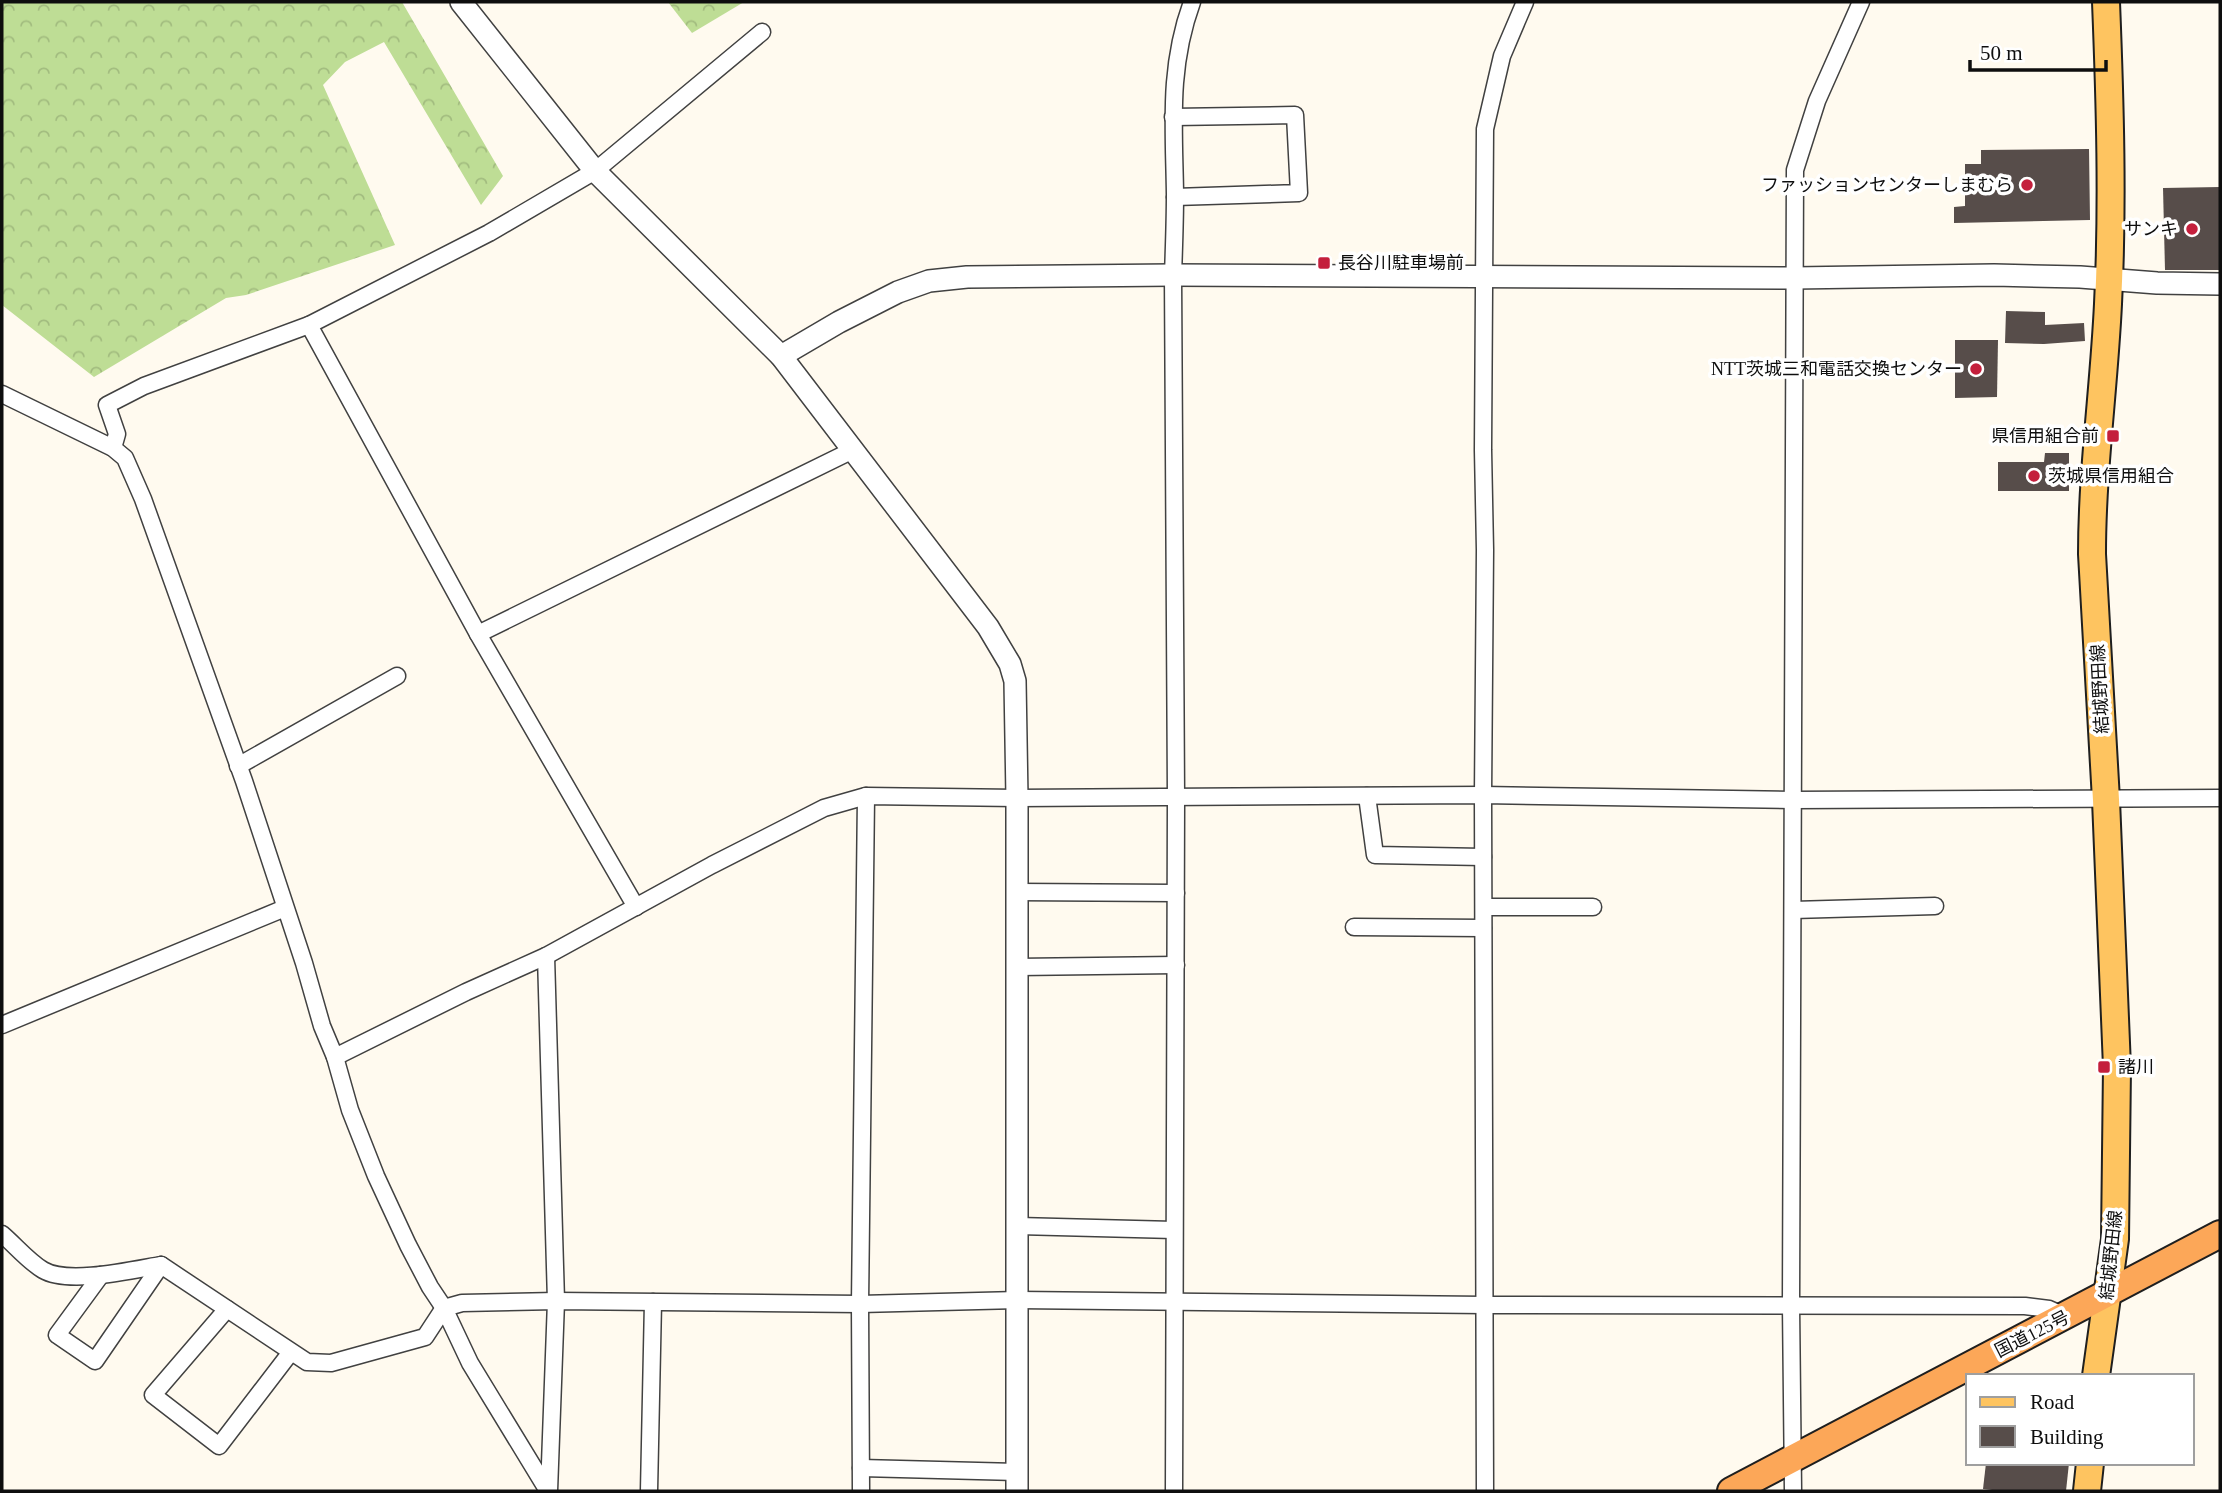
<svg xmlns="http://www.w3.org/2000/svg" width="2222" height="1493" viewBox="0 0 2222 1493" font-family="'Times New Roman','Noto Sans JP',serif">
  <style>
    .forest { fill: url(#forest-crowns) }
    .building { fill: #574d4a }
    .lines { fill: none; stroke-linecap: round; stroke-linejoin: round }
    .minor-casing { stroke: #414141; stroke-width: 19 }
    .tertiary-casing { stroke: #414141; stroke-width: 24 }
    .primary-casing { stroke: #1f1f1f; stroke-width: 30 }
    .trunk-casing { stroke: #1f1f1f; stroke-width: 30 }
    .minor { stroke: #fff; stroke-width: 16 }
    .tertiary { stroke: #fff; stroke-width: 21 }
    .primary { stroke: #fec460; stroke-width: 26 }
    .trunk { stroke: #fca758; stroke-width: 26 }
    .poi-dot { fill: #c41f3c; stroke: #fff; stroke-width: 2.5 }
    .labels { text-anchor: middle; stroke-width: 7; stroke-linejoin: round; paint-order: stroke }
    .poi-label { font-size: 18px; fill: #0e0e0e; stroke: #fff; text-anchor: end }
    .street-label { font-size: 18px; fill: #0e0e0e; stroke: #fff }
  </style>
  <defs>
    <pattern id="forest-crowns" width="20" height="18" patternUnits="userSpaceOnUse" patternTransform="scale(1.75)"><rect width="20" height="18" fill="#bedd95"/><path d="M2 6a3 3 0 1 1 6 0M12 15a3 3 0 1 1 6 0" fill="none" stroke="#a2bc7f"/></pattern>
  </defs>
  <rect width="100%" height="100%" fill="#fffaef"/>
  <g class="forest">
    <path d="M2 2H402L503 176 481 205 384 42 345 62 323 85 395 245 246 295 226 298 94 377 2 305Z"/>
    <path d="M668 2H744L692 33Z"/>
  </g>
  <g class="building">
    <path d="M2089 149 2090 220 1954 223V207L1965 206V164H1981V150Z"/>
    <path d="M2220 187V270H2165L2163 188Z"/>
    <path d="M2006 311 2045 312V325L2084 323 2085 341 2044 344 2005 343Z"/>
    <path d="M1955 340H1998L1997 397 1955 398Z"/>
    <path d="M2045 453H2069V491H1998V462H2044Z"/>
    <path d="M1986 1463H2069L2066 1491H2001L1983 1489Z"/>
  </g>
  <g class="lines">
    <defs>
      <g id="minor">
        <path d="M1173 117 1295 115 1299 193 1175 197"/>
        <path d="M309 325 478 634 636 907"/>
        <path d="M2 394 113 448 125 458 143 499 244 781 304 963 322 1026 335 1057 350 1110 376 1176 408 1245 430 1287 444 1308 470 1363 548 1491"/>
        <path d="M113 448 117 434 107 405 144 386 309 325 489 233 595 171 762 32"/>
        <path d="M478 634 853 450"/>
        <path d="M238 766 397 676"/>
        <path d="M1367 796 1375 855 1483 857"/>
        <path d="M1016 892 1176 893"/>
        <path d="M1484 907H1593"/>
        <path d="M1793 910 1935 906"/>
        <path d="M1354 927 1483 928"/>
        <path d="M546 956 556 1301 549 1491"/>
        <path d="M1017 967 1176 965"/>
        <path d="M2 1025 285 908"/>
        <path d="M335 1057 466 992 546 956 712 865 824 808 866 796 1017 798 1483 795 1794 800 2220 798"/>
        <path d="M1018 1226 1174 1230"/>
        <path d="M2 1234C15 1245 28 1261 43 1270 68 1285 132 1270 161 1265L307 1362 331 1363 425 1337 444 1308 462 1303 556 1301 860 1304 1018 1300 1485 1305 2025 1306 2049 1309 2065 1316"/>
        <path d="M101 1275 57 1335 95 1361 161 1265"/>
        <path d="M227 1309 153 1395 219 1446 291 1352"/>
        <path d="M861 1468 1017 1472"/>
        <path d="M649 1491 653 1302"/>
        <path d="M861 1491 860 1304 866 796"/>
        <path d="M1174 1491 1176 798 1173 275C1174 248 1175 221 1175 194 1174 125 1168 68 1192 2"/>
        <path d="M1485 1491 1483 795 1485 550 1483 450 1485 129 1502 56 1525 2"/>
        <path d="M1793 1491 1791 1305 1795 170 1817 101 1861 2"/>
      </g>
      <g id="tertiary">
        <path d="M461 2 595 171 781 356 988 627 1010 664 1015 681 1017 798V1491"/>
        <path d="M781 356 839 322 898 292 929 281 967 277 1173 275 1794 278 1994 275 2080 277 2157 283 2220 284"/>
      </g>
      <g id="primary">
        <path d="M2096 1376 2115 1239 2117 1067 2106 800 2092 554C2092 470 2104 388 2108 304 2113 204 2110 102 2106 2"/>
        <path d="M2087 1491 2090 1463"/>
      </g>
      <path id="trunk" d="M1731 1491 2220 1234"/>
    </defs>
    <use href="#minor" class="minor-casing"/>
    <use href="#tertiary" class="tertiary-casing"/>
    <use href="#primary" class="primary-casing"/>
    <use href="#trunk" class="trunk-casing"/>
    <use href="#minor" class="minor"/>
    <use href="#tertiary" class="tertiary"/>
    <use href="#primary" class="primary"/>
    <use href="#trunk" class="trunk"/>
  </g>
  <g class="poi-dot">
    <circle cx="2027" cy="185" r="7"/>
    <circle cx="2192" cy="229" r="7"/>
    <rect x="1317" y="256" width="14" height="14" rx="3.5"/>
    <circle cx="1976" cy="369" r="7"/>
    <rect x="2106" y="429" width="14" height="14" rx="3.5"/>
    <circle cx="2034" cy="476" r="7"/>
    <rect x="2097" y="1060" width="14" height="14" rx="3.5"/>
  </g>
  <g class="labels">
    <g class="poi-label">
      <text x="2013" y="191">ファッションセンターしまむら</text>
      <text x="2178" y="235">サンキ</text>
      <text x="1338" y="269" text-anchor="start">長谷川駐車場前</text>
      <text x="1962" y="375">NTT茨城三和電話交換センター</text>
      <text x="2099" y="442">県信用組合前</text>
      <text x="2048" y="482" text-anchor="start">茨城県信用組合</text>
      <text x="2118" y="1073" text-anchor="start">諸川</text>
    </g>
    <g class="street-label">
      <text transform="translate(2100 689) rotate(-93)" y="6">結城野田線</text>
      <text transform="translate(2111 1255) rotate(-84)" y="6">結城野田線</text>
      <text transform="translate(2032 1334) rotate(-27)" y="6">国道125号</text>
    </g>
  </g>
  <rect width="2222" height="1493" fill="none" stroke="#0e0e0e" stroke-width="7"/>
  <rect x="1966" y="1374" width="228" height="91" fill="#ffffff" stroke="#9f9f9f" stroke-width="2"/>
  <rect x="1980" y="1397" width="35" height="10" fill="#fec460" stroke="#9f9f9f" stroke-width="2"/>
  <text x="2030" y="1409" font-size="21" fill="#0e0e0e">Road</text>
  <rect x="1980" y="1426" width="35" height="21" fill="#574d4a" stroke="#9f9f9f" stroke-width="2"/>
  <text x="2030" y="1444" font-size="21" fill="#0e0e0e">Building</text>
  <path d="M1970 60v10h136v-10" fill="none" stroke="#0e0e0e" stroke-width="3.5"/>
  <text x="1980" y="60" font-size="21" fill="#0e0e0e" stroke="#ffffff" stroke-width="5" paint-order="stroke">50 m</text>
</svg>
